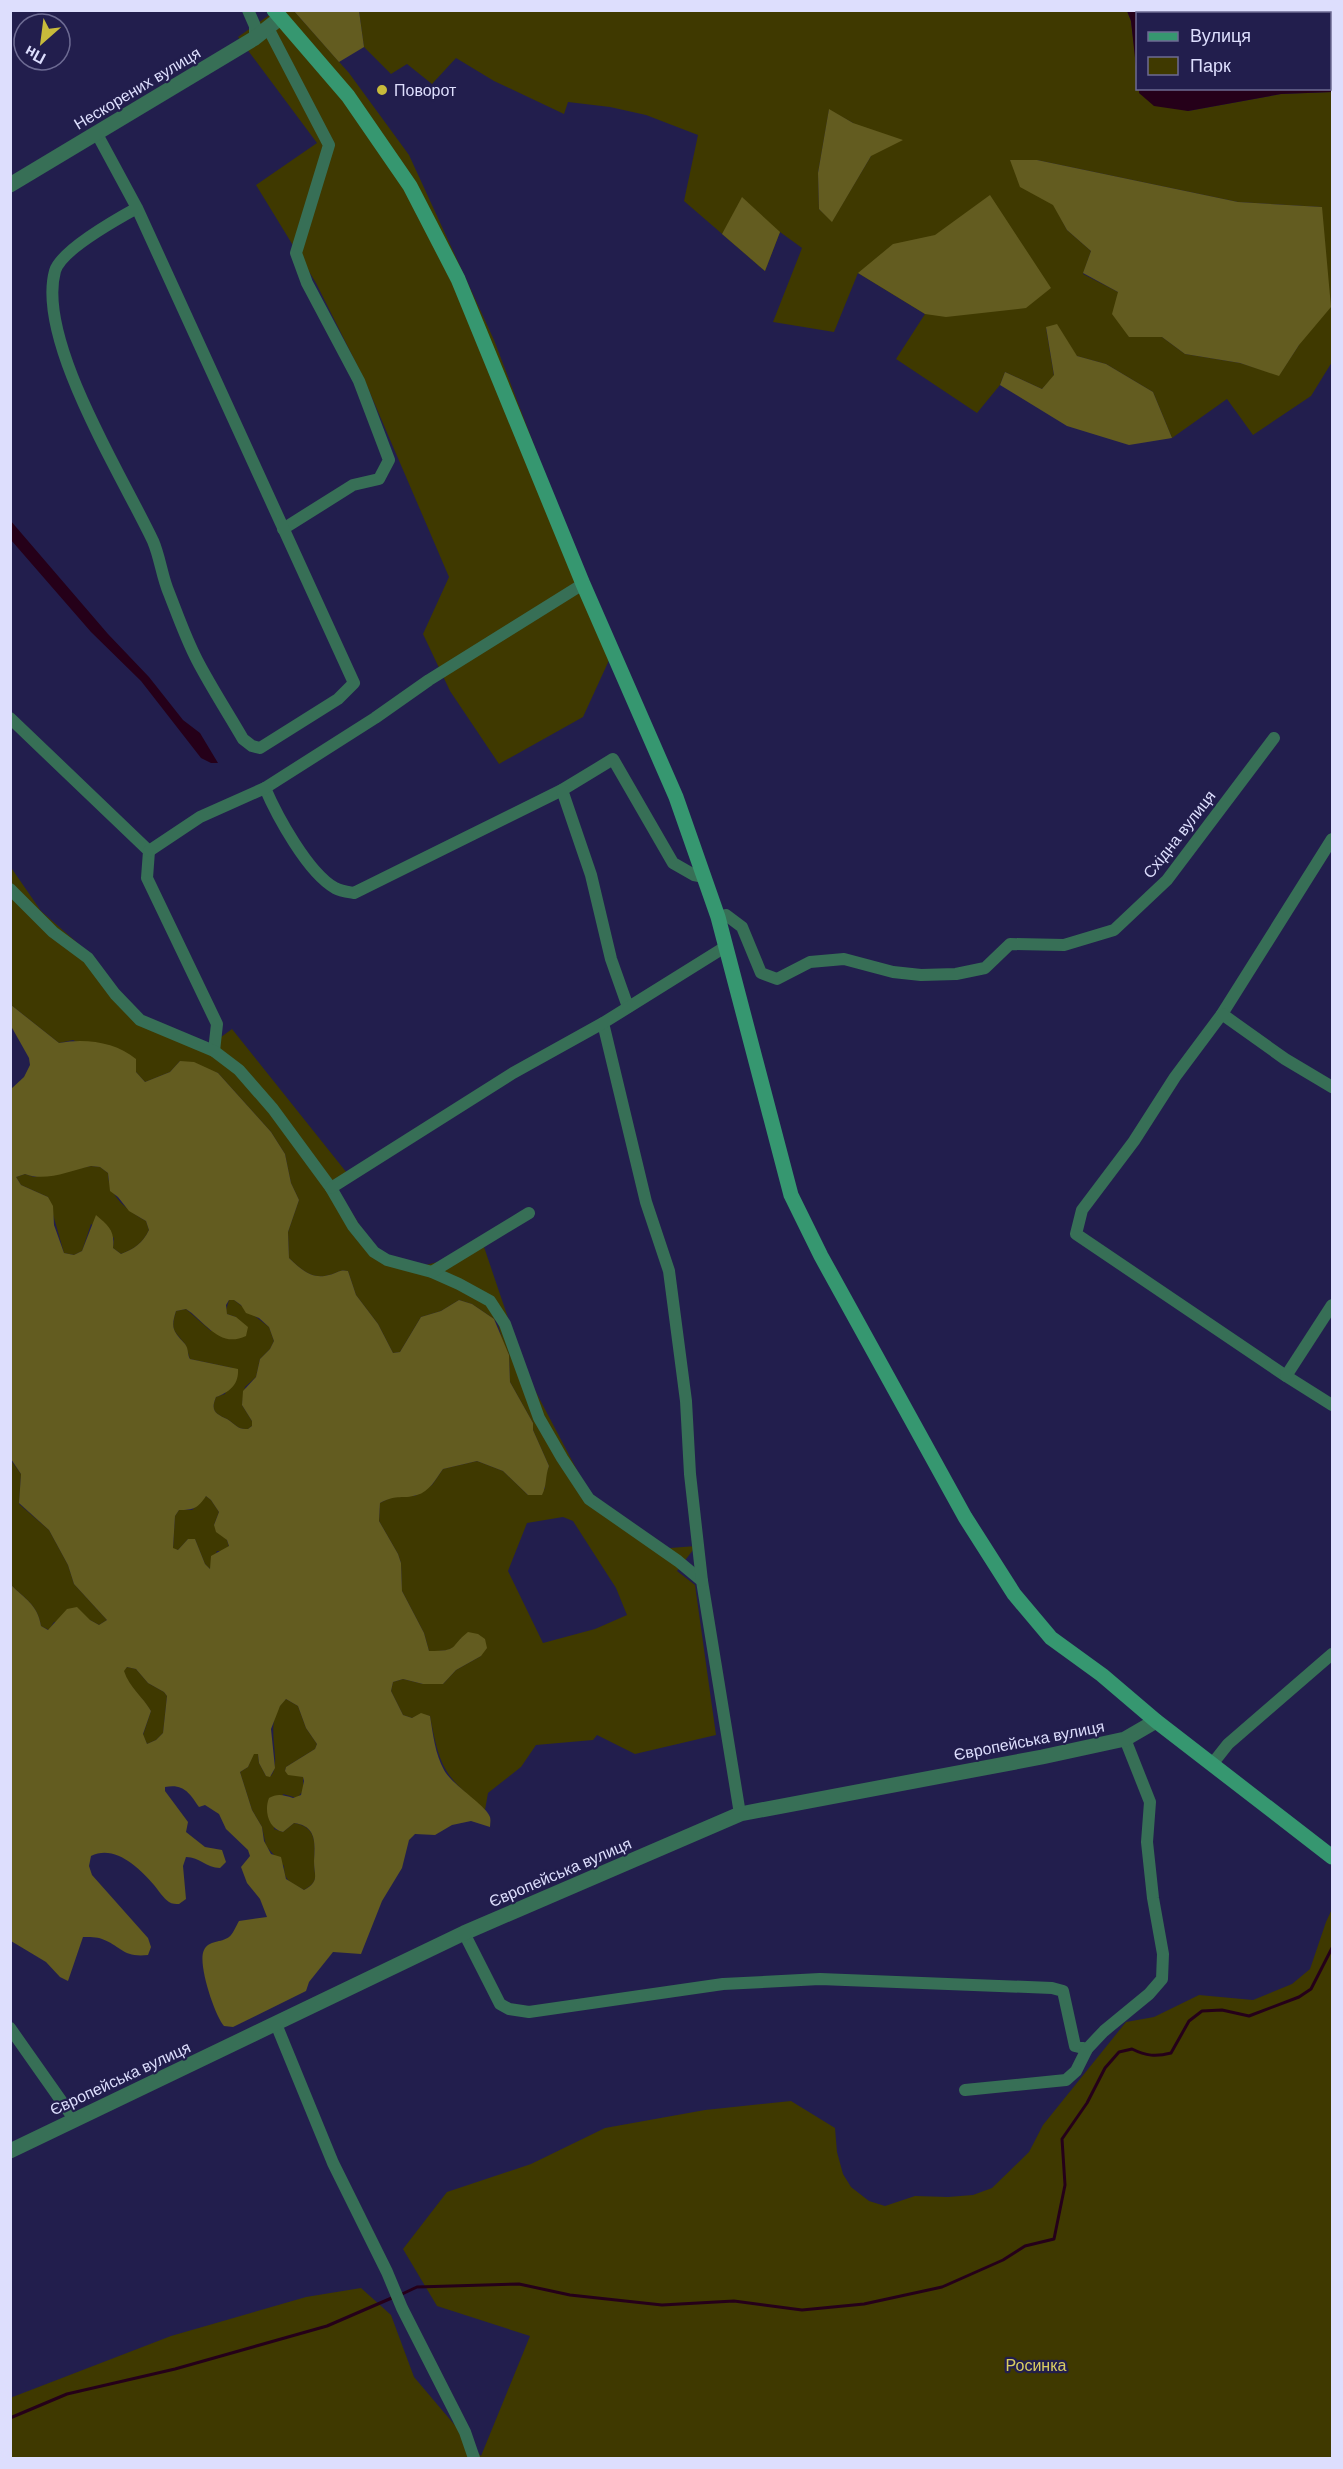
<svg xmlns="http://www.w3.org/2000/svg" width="1343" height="2469" viewBox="0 0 1343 2469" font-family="'DM Sans',sans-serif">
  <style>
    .green { fill: #3f3900; fill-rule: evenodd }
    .forest { fill: #635c20; fill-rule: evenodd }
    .water { fill: #250019 }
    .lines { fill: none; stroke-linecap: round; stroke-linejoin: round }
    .stream { stroke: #250019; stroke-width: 3 }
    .minor { stroke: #376f56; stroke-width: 12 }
    .tertiary { stroke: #376f56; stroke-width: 15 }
    .secondary { stroke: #369770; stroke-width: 15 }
    .poi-dot { fill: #c8bb3b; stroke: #221e4d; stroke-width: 2 }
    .labels { text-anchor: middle; stroke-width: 4.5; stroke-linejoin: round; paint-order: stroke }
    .street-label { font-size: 16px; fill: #dddefd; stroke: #221e4d }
    .poi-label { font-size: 16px; fill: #dddefd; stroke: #221e4d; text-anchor: start }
    .park-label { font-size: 16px; fill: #d9cd61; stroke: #221e4d }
  </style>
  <rect width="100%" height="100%" fill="#221e4d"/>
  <g class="green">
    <path d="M275 11H294L349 73 409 155 494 340 548 482 616 645 583 717 499 764 450 691 423 634 449 577 364 379 316 283 256 185 317 143 238 37Z"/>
    <path d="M359 11H1127L1131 21 1140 94 1188 111 1281 94 1332 92V362L1311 396 1253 435 1227 399 1172 438 1153 392 1106 364 1077 356 1046 328 1054 376 1042 389 1005 372 1000 385 977 413 896 359 925 314 858 273 834 332 773 322 802 248 780 232 765 271 684 201 698 135 646 115 610 107 568 102 564 114 494 81 456 58 432 84 407 64 391 74 364 47ZM829 110 853 123 871 156 832 221 819 209 818 173ZM1010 160H1037L1238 202 1322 207 1299 345 1279 375 1240 363 1185 354 1162 337H1129L1118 292 1083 274 1091 251 1067 230 1054 205Z"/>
    <path d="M1201 11H1332V52H1330V14H1203Z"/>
    <path d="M10 866 41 911 90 954 142 1019 206 1048 232 1029 351 1178 337 1189 382 1261 407 1270 445 1260 482 1241 528 1377 597 1508 657 1549 696 1546 677 1571 695 1585 716 1735 635 1754 597 1735 593 1740 536 1745 521 1767 488 1793 485 1810C444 1775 440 1769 430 1716L421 1714 412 1718 403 1715 391 1691 393 1682 403 1679 423 1684H443L456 1670 481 1656 461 1638C454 1652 444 1651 429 1651L424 1633 402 1591 401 1563 398 1554 379 1521 380 1503 394 1496H415L432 1485 443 1469 477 1461 503 1471 528 1495 545 1489V1476L549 1466 533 1430V1423L510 1382 509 1355 503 1343 498 1324 494 1319 472 1304 459 1300 441 1311 421 1317 400 1352 393 1353 378 1324 356 1295 348 1271C340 1269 337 1273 329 1275 311 1280 301 1269 289 1258L288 1232 299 1200 291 1183 285 1154 271 1132 218 1073 180 1061 170 1072 145 1082 136 1072 73 1040 59 1043 11 1005ZM563 1517 573 1521 616 1588 627 1615 595 1629 543 1643 508 1571 527 1523Z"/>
    <path d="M91 1166 100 1167 108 1173C108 1196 128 1211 146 1221L149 1230C143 1243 134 1249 121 1254L113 1248 114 1238 91 1224 82 1251 74 1255 64 1253 48 1197 21 1185 16 1177 25 1174 34 1177Z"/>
    <path d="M229 1300H234L269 1327 274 1341 270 1349 260 1359 256 1377 245 1387 242 1405 252 1421V1426L248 1429C238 1430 235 1424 227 1419 216 1414 210 1411 216 1397L225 1394 233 1368 190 1359C188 1354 187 1348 185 1344 174 1330 170 1331 176 1311L186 1309 211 1331 236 1317 227 1314 226 1310Z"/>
    <path d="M10 1459 21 1474 19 1504 49 1530 68 1565 74 1584 107 1620 99 1625 90 1620 54 1622 49 1630 41 1626C38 1605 24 1598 11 1585Z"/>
    <path d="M206 1496 211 1500 219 1512 214 1525 227 1540 229 1547 224 1551H217L210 1569 205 1564 195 1539H188L178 1550 173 1549 175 1516 179 1510H192Z"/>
    <path d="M127 1667 136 1669 148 1683 164 1692 167 1696 163 1733 156 1740 147 1744 143 1735 151 1711C142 1697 129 1687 123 1671Z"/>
    <path d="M286 1699 298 1706 306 1728 317 1744 315 1749 286 1767 285 1771 303 1777V1791L297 1798 283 1794 274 1829 283 1832 294 1823C317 1827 315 1843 314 1861 314 1877 320 1881 304 1890 291 1882 284 1882 284 1866L266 1846 262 1827 252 1810 240 1772 248 1767 253 1754H258L259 1763 266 1776H271C284 1759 260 1722 286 1699Z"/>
    <path d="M1332 1909V2458H11L10 2398 171 2336 306 2297 361 2288 391 2315 414 2377 481 2456 530 2336 437 2306 403 2249 447 2192 531 2164 605 2128 705 2110 791 2101 835 2128 837 2152 843 2174 851 2187 869 2201 885 2206 915 2196 948 2197 973 2195 992 2188 1029 2152 1043 2125 1126 2022 1154 2017 1199 1995 1253 2000 1292 1984 1310 1969 1326 1922Z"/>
  </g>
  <g class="forest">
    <path d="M294 11H359L364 47 339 62Z"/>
    <path d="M829 109 853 123 903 140 871 156 832 222 819 209 818 173Z"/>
    <path d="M1010 160H1037L1238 202 1322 207 1331 307 1299 345 1279 376 1240 363 1185 354 1162 337H1129L1112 314 1118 292 1083 273 1091 251 1067 230 1053 205 1020 187Z"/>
    <path d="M990 195 1051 288 1026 308 946 317 925 314 858 273 893 244 935 235Z"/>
    <path d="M742 197 780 232 765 271 722 234Z"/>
    <path d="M1057 324 1077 356 1106 364 1153 392 1172 438 1129 445 1067 426 1000 385 1005 372 1042 389 1054 375 1046 327Z"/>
    <path d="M11 1005 59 1043C85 1038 116 1042 136 1059V1072L145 1082 170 1072 180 1061 194 1062 218 1073 271 1132 285 1154 291 1183 299 1200 288 1232 289 1258C301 1269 311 1280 329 1275 337 1273 340 1269 348 1271L356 1295 378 1324 393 1353 400 1352 421 1317 441 1311 459 1300 472 1304 494 1319 509 1355 510 1382 533 1423V1430L549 1466C545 1476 547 1486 542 1495H528L503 1471 477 1461 443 1469C436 1479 429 1492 417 1495 401 1500 399 1493 380 1503L379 1521 398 1554 401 1563 402 1591 424 1633 429 1651C460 1651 449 1647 468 1632L478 1634 485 1639 487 1648 481 1656 456 1670 443 1684H423L403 1679 393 1682 391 1691 403 1715 412 1718 421 1713 430 1716C433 1734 435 1754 444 1770 453 1786 486 1805 490 1817 491 1821 490 1824 490 1827L471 1821 452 1825 435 1835 415 1834 409 1840 402 1868 382 1901 361 1954 333 1952 309 1982 306 1991 233 2027 224 2026C215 2016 197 1963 204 1950 209 1940 221 1943 229 1937 233 1934 236 1926 239 1921L267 1917 260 1899 247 1883 241 1867 250 1856 248 1850 226 1829 219 1814 205 1805 199 1807C190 1794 184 1783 165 1787V1791L188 1822 186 1832 205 1847 222 1850 226 1862 220 1868C206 1868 200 1857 186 1857L183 1866 186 1899 179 1904C176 1904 172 1904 169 1902 164 1899 158 1890 154 1885 139 1867 114 1844 91 1856L89 1866 92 1875 148 1938 151 1947 148 1955C123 1958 121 1946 102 1939 97 1937 89 1937 83 1937L68 1981 60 1977 46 1962 11 1941V1585C24 1598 38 1605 41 1626L48 1630 67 1609 77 1607 90 1620 99 1625 107 1620 74 1584 68 1565 49 1530 19 1503 21 1474 11 1459V1089L24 1077 30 1065 29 1058 11 1026ZM91 1166 100 1167 108 1173 110 1191 118 1197 129 1211 146 1221 149 1230C143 1243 134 1249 121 1254L113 1248C115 1231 109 1226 96 1215L82 1251 74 1255 64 1253 54 1225 53 1206 48 1197 21 1185 16 1177 25 1174C45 1182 70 1171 91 1166ZM229 1300H234L241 1305 246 1313 259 1318 269 1327 274 1341 270 1349 260 1359 256 1377 243 1391 242 1405 252 1421V1426L248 1429C238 1430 235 1424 227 1419 216 1414 210 1411 216 1397 229 1392 239 1385 238 1369L190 1359C187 1354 189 1349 185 1344 174 1332 170 1329 176 1311L186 1309C205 1321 219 1349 246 1336L248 1327 236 1317 227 1314 226 1305ZM206 1496 211 1500 219 1512 214 1525 216 1532 227 1540 229 1546 211 1556 210 1569 205 1564 195 1539H188L178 1550 173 1548 175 1516 179 1510C194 1510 198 1508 206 1496ZM127 1667 136 1669 148 1683 164 1692 167 1696 163 1733 156 1740 147 1744 143 1734 151 1711C143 1697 129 1687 124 1671ZM286 1699 298 1706 306 1728 317 1744 315 1749 286 1767 285 1771 288 1775 303 1777 304 1781 301 1795 293 1798C284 1795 277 1793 269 1798 264 1810 268 1829 283 1832L294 1823C317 1826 315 1843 314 1861 314 1876 320 1881 304 1890L286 1879 281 1857 271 1854 264 1841 262 1827 252 1810 240 1772 248 1767 254 1754H258L259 1763 266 1776 270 1777 275 1768 271 1729 280 1706Z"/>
  </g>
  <g class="water">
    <path d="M1201 11 1203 13 1138 14 1137 76 1131 21 1127 11Z"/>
    <path d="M1330 52H1332V92L1281 94 1188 111 1154 106 1139 93V89L1330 88Z"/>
    <path d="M10 520 108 634 149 677 183 720 200 733 218 763H211L201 758 141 681 91 632 11 540Z"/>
  </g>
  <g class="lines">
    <g class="stream">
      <path d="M400 2295 417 2287 519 2284 570 2295 662 2305 734 2301 802 2310 864 2304 942 2287 1003 2260 1025 2246 1054 2239 1065 2185 1062 2139 1087 2103 1105 2068 1119 2052 1132 2049C1146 2056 1156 2057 1171 2053L1189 2021 1202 2011 1222 2010 1249 2016 1299 1997 1311 1989 1332 1948"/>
      <path d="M10 2418 67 2394 175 2369 327 2326 394 2297"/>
    </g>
    <g class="minor">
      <path d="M248 10 255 26V38"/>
      <path d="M268 28 329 145 296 253 307 283 359 381 389 460 379 479 353 485 283 529"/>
      <path d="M97 134 137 208 354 683 338 699 260 748 252 746 243 739C228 713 211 687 197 660 186 639 178 616 169 593 162 577 160 557 153 541 123 477 36 340 55 271 61 250 117 219 137 208"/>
      <path d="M10 718 149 851 147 878 217 1024 214 1051"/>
      <path d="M265 788C277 816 308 873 335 888 340 891 348 892 354 893L562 790 613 759 673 863 694 875 704 877"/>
      <path d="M562 790 591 875 611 959 628 1007"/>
      <path d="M149 851 200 817 265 788 375 718 429 680 583 584"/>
      <path d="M10 889 53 932 88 958 115 994 140 1020 214 1051 239 1070 273 1109 331 1188 353 1226 374 1252 387 1260 432 1272 459 1284 490 1301 505 1324 539 1418 562 1458 589 1499 678 1561 702 1581 740 1814"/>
      <path d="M718 917 726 915 742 927 761 973 777 979 810 962 844 959 893 972 921 975 956 974 985 968 1010 944 1064 945 1114 930 1167 880 1274 738"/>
      <path d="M1222 1014 1332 839"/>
      <path d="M603 1023 646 1202 669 1271 686 1401 690 1474 702 1581"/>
      <path d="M1332 1087 1285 1059 1222 1014 1175 1077 1134 1141 1082 1210 1076 1234 1286 1376 1332 1405"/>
      <path d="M331 1188 513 1073 603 1023 725 947"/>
      <path d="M432 1272 529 1213"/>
      <path d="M1286 1376 1332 1305"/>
      <path d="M1213 1763 1228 1744 1332 1654"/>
      <path d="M464 1933 500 2004 509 2009 529 2012 723 1984 820 1979 1052 1988 1063 1991 1075 2046 1087 2049"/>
      <path d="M276 2024 333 2163 387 2272 402 2308 465 2432 474 2458"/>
      <path d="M10 2028 74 2119"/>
      <path d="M965 2090 1066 2080 1076 2071 1087 2049 1104 2031 1149 1994 1162 1979 1163 1954 1153 1898 1147 1842 1150 1802 1125 1739"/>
    </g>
    <g class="tertiary">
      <path d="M10 185 255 38 280 18"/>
      <path d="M10 2151 464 1933 740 1814 1042 1757 1125 1739 1156 1721"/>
    </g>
    <path class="secondary" d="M274 10 348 96 410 186 458 279 583 584 676 797 718 917 791 1195 821 1256 965 1517 1014 1594 1051 1638 1102 1675 1156 1721 1332 1857"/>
  </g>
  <circle class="poi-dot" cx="382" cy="90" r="6"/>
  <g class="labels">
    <g class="street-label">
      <text transform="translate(137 88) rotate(-31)" y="6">Нескорених вулиця</text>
      <text transform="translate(1179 834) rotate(-52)" y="6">Східна вулиця</text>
      <text transform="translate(1029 1740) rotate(-11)" y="6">Європейська вулиця</text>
      <text transform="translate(560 1872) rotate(-23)" y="6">Європейська вулиця</text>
      <text transform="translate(120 2078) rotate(-25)" y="6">Європейська вулиця</text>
    </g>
    <g class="poi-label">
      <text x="394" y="96">Поворот</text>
    </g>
    <g class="park-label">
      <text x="1036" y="2371">Росинка</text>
    </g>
  </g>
  <rect width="1343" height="2469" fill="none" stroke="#dddefd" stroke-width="24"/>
  <rect x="1136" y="12" width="195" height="78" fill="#221e4d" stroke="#6d6b93" stroke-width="1.5"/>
  <rect x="1148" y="32" width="30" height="9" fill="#369770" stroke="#6d6b93" stroke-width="1.5"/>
  <text x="1190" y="42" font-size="18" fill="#dddefd">Вулиця</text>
  <rect x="1148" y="57" width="30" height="18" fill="#3f3900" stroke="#6d6b93" stroke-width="1.5"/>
  <text x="1190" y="72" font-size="18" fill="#dddefd">Парк</text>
  <g transform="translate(42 42) rotate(208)"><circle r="28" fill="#221e4d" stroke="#6d6b93" stroke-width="1.5"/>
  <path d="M0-4.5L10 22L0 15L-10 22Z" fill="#c8bb3b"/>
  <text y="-9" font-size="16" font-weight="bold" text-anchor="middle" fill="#dddefd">Пн</text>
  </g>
</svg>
